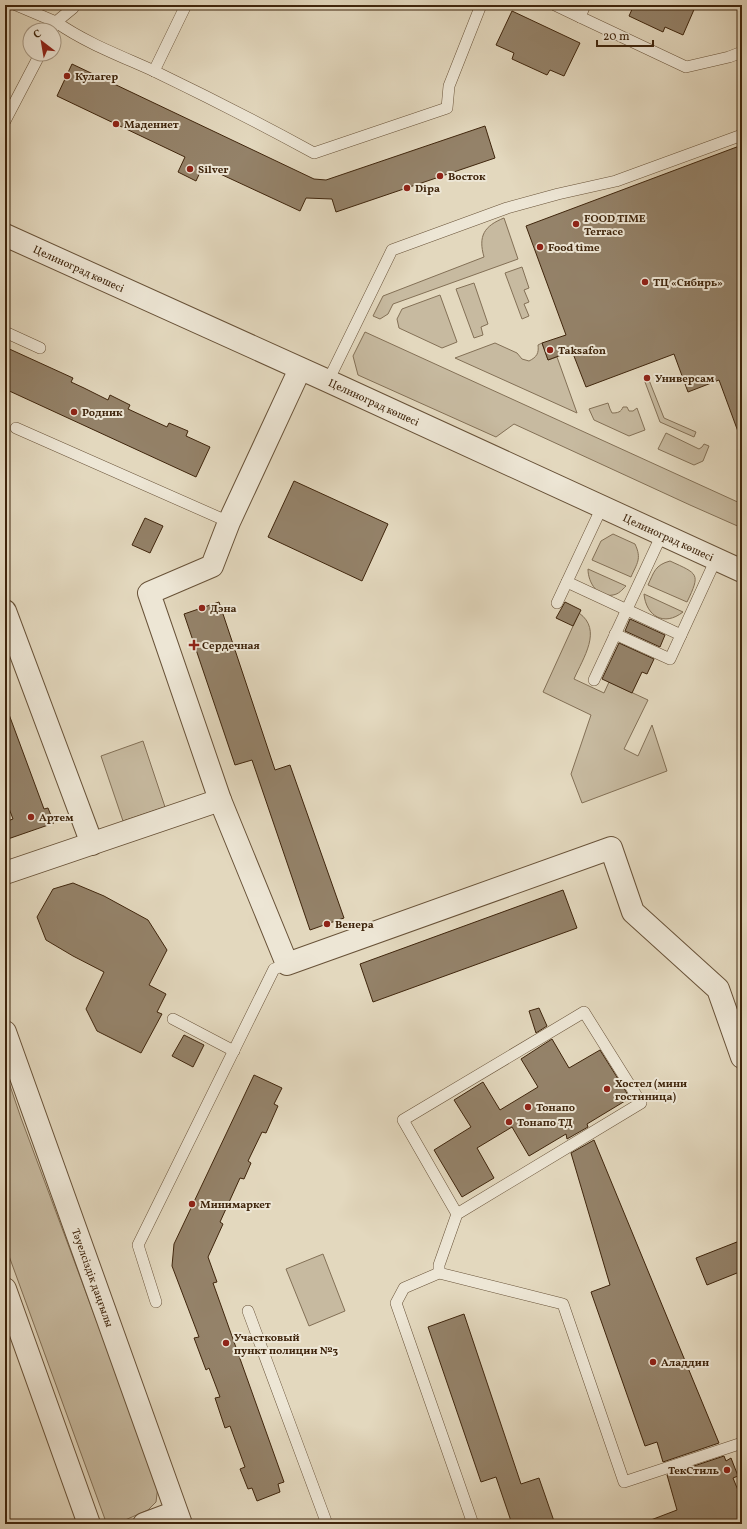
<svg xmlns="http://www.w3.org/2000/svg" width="747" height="1529" viewBox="0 0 747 1529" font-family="Vollkorn,serif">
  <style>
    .green { fill: #c7baa0; stroke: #837056 }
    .building { fill: #948269; stroke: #3f250c }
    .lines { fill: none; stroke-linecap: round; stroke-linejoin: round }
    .service-casing { stroke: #685238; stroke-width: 12 }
    .minor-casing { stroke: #685238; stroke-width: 24 }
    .tertiary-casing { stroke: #685238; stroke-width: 24 }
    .service { stroke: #ede6d5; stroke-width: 11 }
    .minor { stroke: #ede6d5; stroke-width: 22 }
    .tertiary { stroke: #ede6d5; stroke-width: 22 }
    .poi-dot { fill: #8f2418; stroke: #ede6d5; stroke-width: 1.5 }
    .labels { text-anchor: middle; stroke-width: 4; stroke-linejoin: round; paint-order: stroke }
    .poi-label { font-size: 11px; font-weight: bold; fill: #3f250c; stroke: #ede6d5; text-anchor: start }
    .street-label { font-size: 11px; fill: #3f250c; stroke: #ede6d5 }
  </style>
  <rect width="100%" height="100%" fill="#e3d8be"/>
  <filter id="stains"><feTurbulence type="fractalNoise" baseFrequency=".005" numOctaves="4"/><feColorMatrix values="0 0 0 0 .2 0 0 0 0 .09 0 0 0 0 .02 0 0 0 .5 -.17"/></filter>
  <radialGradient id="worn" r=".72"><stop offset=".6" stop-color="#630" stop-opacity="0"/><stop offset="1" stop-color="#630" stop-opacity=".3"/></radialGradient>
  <g class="green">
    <path d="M504 218 518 259 393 304 388 314 380 319 373 316 383 296 484 257C478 236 484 226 504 218Z"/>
    <path d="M522 267 529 288 524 290 529 302 524 304 529 316 522 319 505 273Z"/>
    <path d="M474 283 488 324 481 327 483 335 474 338 456 289Z"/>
    <path d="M440 295 457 342 442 348 399 328 397 319 402 309Z"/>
    <path d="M365 332 742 504V528L690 505 514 424 496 437 358 375 353 356Z"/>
    <path d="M495 343 517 353 522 359 529 361C537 357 539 353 538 345L542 343 548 360 557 357 577 413 455 358Z"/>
    <path d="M649 380 664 418 696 432 694 437 660 422 645 382Z"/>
    <path d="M608 403 610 409 612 413C618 413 621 412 623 407H627L629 411H633L637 408 645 430 629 436 594 420 589 409Z"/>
    <path d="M666 433 699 449 702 447 704 444 709 446 703 461 694 465 658 449Z"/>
    <path d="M613 534 635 544C642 559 637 563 631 577L592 560 601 541Z"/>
    <path d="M670 561C698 574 701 573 687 602L648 585C654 572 655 565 670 561Z"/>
    <path d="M588 569 626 586C622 590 619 594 613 595 598 598 588 583 588 569Z"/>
    <path d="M644 594 683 612C664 627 646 616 644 594Z"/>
    <path d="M579 613C603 630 583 658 574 679L604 693 609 682 648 700 624 749 638 756 652 725 667 771 582 803 571 774 591 715 543 692Z"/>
    <path d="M143 741 165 807 123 821 101 756Z"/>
    <path d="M5 1071 21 1118 158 1486 156 1502 148 1510 116 1524 106 1522 5 1245Z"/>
    <path d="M323 1254 345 1311 309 1326 286 1269Z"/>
  </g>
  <g class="building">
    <path d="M634 5H696L683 35 665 27 663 32 629 16Z"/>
    <path d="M512 11 580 43 564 76 550 70 547 75 512 59 514 53 496 45Z"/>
    <path d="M72 64 314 179 326 180 485 126 495 158 336 212 332 199 306 198 300 211 203 166 196 181 178 172 185 157 57 96Z"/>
    <path d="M742 145V437H740L719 380 688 392 674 354 586 387 572 351 548 360 542 343 566 335 526 226Z"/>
    <path d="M5 347 73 378 71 382 84 388 108 400 110 395 130 405 128 409 167 427 169 423 188 431 186 436 210 447 196 477 5 389Z"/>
    <path d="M294 481 388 524 362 581 268 537Z"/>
    <path d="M145 518 163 526 150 553 132 545Z"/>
    <path d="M219 602 275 770 290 765 344 918 310 930 252 760 235 765 184 614Z"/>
    <path d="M565 602 581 610 573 626 556 618Z"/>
    <path d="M630 619 665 635 660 647 625 631Z"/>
    <path d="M619 643 654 659 647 674 642 672 632 693 602 679Z"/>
    <path d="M5 709H7L44 809 48 808 54 823 5 840V822L13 819 5 798Z"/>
    <path d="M73 883 104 896 148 920 167 950 149 985 166 994 157 1012 162 1014 141 1053 97 1031 86 1009 104 972 73 956 46 940 37 917 53 889Z"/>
    <path d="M563 890 577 928 373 1002 360 964Z"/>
    <path d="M539 1008 547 1026 536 1033 529 1011Z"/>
    <path d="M184 1035 204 1045 193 1067 172 1056Z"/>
    <path d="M552 1039 569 1068 600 1050 630 1098 587 1124 588 1127 567 1139 566 1134 529 1156 512 1127 477 1148 494 1178 462 1197 434 1150 471 1127 454 1100 483 1082 500 1110 538 1087 521 1059Z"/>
    <path d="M254 1075 282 1088 274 1104 278 1106 266 1133 262 1132 248 1161 251 1163 244 1179 240 1178 220 1222 223 1224 208 1257 217 1282 213 1283 284 1482 278 1484 280 1492 257 1501 252 1488 248 1489 240 1469 245 1467 230 1426 225 1428 215 1398 220 1397 209 1368 206 1370 194 1338 199 1337 172 1266 174 1244Z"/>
    <path d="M594 1140 719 1443 663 1462 657 1442 645 1446 591 1292 610 1285 571 1153Z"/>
    <path d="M742 1240V1271L707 1285 696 1258Z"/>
    <path d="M464 1314 521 1484 539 1478 555 1524H512L496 1477 481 1482 428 1327Z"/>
    <path d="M724 1456 726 1461 731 1458 738 1476 733 1478 742 1500V1524H643V1523L677 1510 667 1475Z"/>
  </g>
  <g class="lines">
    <defs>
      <g id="service">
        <path d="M16 5 56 22 73 8 74 5"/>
        <path d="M555 5 580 17 585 5"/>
        <path d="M580 17 686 67 729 57 742 52"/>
        <path d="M52 30 56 22C86 43 121 56 154 71 208 97 261 124 314 153L447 108 449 86 481 5"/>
        <path d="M154 71 186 5"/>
        <path d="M5 121 40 54"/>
        <path d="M5 332 40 348"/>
        <path d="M328 381 392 250 507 208 558 194 616 181 742 135"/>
        <path d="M16 428 229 522"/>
        <path d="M567 582 681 635"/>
        <path d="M557 603 602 507"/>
        <path d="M615 634 670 659 716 559"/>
        <path d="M594 680 662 534"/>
        <path d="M173 1019 234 1051"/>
        <path d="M439 1273V1265L457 1214 641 1103 584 1012 403 1120 457 1214"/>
        <path d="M156 1302 138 1245 274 969 287 964"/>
        <path d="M248 1311 327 1524"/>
        <path d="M473 1524 396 1303 404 1288 439 1273 563 1304 624 1482 742 1443"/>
      </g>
      <g id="minor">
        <path d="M5 611 92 844"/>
        <path d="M220 800 287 964 611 848 633 912 718 989 742 1057"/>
        <path d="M5 873 220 800 149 593 212 566 229 522 300 369"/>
      </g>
      <g id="tertiary">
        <path id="s1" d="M5 235 328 381 742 571"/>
        <path id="s2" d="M5 1032 181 1524"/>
        <path d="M5 1289 89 1524"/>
        <path d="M144 1524 176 1512"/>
      </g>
    </defs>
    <use href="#service" class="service-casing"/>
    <use href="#minor" class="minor-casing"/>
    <use href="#tertiary" class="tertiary-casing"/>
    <use href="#service" class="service"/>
    <use href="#minor" class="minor"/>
    <use href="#tertiary" class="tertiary"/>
  </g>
  <g class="poi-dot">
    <circle cx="67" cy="76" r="4"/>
    <circle cx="116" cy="124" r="4"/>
    <circle cx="190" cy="169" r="4"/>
    <circle cx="440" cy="176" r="4"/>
    <circle cx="407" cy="188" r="4"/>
    <circle cx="576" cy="224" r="4"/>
    <circle cx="540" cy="247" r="4"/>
    <circle cx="645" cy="282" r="4"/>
    <circle cx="550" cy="350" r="4"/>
    <circle cx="647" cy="378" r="4"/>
    <circle cx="74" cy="412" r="4"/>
    <circle cx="202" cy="608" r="4"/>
    <path d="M192 639h4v4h4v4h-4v4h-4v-4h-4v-4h4z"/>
    <circle cx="31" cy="817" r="4"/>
    <circle cx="327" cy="924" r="4"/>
    <circle cx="607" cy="1089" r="4"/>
    <circle cx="528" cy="1107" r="4"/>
    <circle cx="509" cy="1122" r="4"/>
    <circle cx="192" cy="1204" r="4"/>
    <circle cx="226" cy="1343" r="4"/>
    <circle cx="653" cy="1362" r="4"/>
    <circle cx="727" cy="1470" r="4"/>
  </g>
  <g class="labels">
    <g class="poi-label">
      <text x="75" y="80">Кулагер</text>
      <text x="124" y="128">Мадениет</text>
      <text x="198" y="173">Silver</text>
      <text x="448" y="180">Восток</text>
      <text x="415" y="192">Dipa</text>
      <text x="584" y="222">FOOD TIME<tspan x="584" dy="13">Terrace</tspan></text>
      <text x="548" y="251">Food time</text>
      <text x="653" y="286">ТЦ «Сибирь»</text>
      <text x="558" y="354">Taksafon</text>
      <text x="655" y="382">Универсам</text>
      <text x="82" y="416">Родник</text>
      <text x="210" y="612">Дэна</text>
      <text x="202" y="649">Сердечная</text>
      <text x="39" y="821">Артем</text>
      <text x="335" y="928">Венера</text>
      <text x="615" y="1087">Хостел (мини<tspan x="615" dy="13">гостиница)</tspan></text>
      <text x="536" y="1111">Тонапо</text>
      <text x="517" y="1126">Тонапо ТД</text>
      <text x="200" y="1208">Минимаркет</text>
      <text x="234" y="1341">Участковый<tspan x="234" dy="13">пункт полиции №3</tspan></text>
      <text x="661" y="1366">Аладдин</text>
      <text x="719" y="1474" text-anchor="end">ТекСтиль</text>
    </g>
    <g class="street-label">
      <text dy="4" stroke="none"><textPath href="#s1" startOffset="81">Целиноград көшесі</textPath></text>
      <text dy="4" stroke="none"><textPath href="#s1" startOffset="405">Целиноград көшесі</textPath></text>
      <text dy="4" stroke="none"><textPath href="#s1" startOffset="729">Целиноград көшесі</textPath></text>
      <text dy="4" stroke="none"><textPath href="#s2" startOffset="261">Тәуелсіздік даңғылы</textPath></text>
    </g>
  </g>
  <rect width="747" height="1529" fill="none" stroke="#e3d8be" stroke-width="20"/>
  <rect x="6" y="6" width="735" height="1517" fill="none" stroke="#3f250c" stroke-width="2"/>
  <rect x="10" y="10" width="727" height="1509" fill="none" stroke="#3f250c"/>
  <g transform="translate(42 42) rotate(329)"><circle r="19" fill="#ede6d5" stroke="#a79985"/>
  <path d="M0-3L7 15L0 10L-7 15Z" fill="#8f2418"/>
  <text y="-6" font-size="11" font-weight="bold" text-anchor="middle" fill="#3f250c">С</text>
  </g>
  <path d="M597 40v6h56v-6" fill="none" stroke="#3f250c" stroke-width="2"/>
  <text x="603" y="40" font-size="12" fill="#3f250c" stroke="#ede6d5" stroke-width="3" paint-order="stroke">20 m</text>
  <rect width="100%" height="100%" filter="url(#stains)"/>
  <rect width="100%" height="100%" fill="url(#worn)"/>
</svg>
